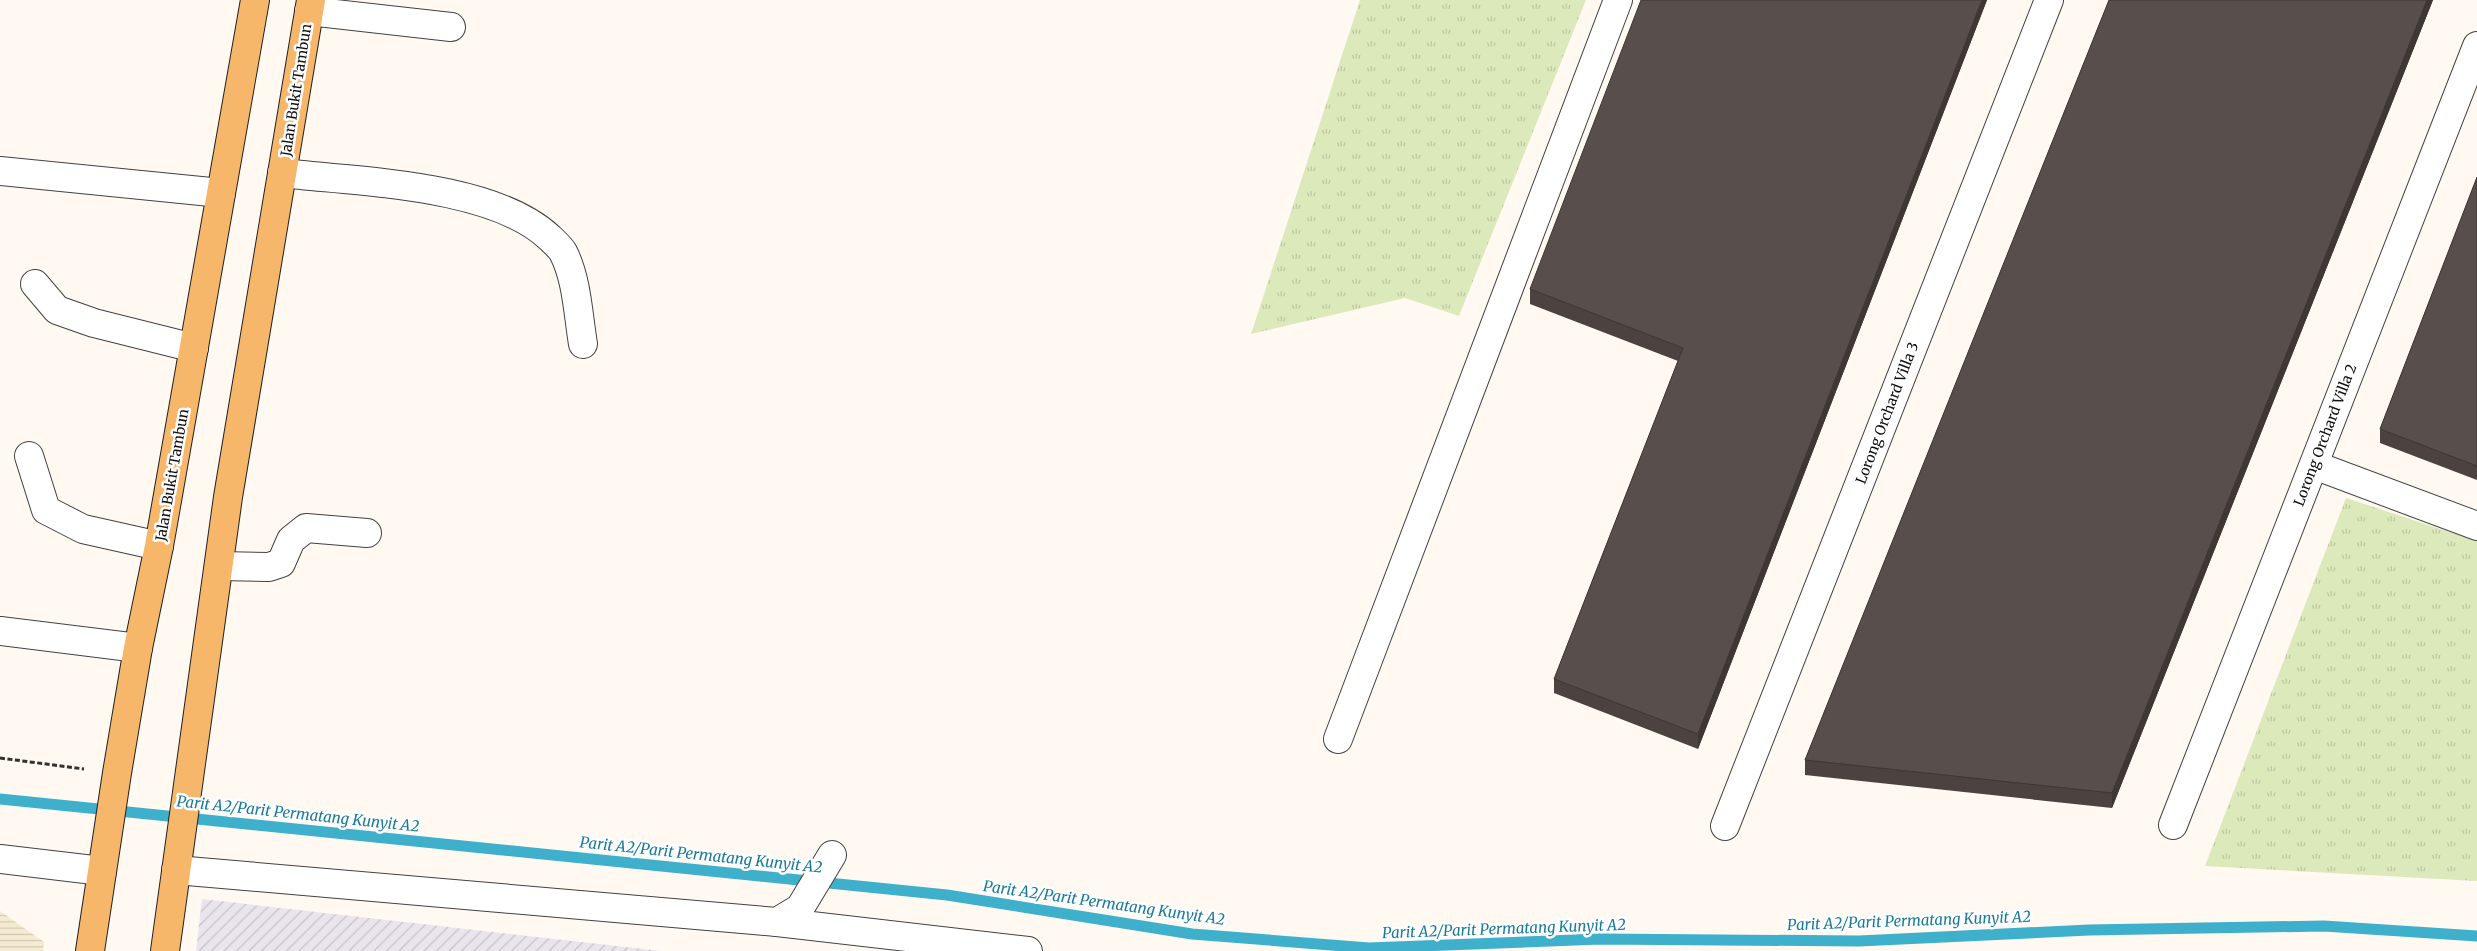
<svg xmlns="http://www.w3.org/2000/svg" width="2477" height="951" viewBox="0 0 2477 951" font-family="Merriweather,serif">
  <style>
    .industrial { fill: url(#industrial-furrows) }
    .farmland { fill: url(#farmland-rules) }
    .park { fill: url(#park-tufts) }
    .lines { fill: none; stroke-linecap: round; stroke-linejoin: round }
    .stream { stroke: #3fb0cc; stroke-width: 11 }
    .minor-casing { stroke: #424242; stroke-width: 30 }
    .major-casing { stroke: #202020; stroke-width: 30 }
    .path { stroke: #313131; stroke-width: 3; stroke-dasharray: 5 2.5; stroke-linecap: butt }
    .minor { stroke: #fff; stroke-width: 28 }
    .major { stroke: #f6b76a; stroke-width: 28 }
    .wall { fill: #4c4340 }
    .shaded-wall { fill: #3e3734 }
    .building { fill: #584e4b; stroke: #3e3734 }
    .labels { text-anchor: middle; stroke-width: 5; stroke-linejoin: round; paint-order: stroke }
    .street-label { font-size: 14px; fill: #0f0f0f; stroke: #fff }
    .water-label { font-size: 15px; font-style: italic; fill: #197b99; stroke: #fff }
  </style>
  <defs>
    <pattern id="industrial-furrows" width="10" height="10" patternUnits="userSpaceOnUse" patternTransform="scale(1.25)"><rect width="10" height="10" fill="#eae4ed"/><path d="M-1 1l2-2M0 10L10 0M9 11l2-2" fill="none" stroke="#c8c2ca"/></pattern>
    <pattern id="farmland-rules" width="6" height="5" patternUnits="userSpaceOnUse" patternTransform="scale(1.25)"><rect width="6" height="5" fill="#f5ebd2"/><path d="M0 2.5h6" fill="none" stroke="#d1c8b3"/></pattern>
    <pattern id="park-tufts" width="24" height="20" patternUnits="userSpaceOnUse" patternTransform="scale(1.25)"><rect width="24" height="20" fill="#dce9bb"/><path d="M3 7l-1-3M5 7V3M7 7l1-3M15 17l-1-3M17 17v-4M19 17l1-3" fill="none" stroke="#bcc7a0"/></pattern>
  </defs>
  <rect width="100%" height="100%" fill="#fff9f2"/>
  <path class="industrial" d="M202 899 661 951H196Z"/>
  <path class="farmland" d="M0 911 44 942 43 951H0Z"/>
  <g class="park">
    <path d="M1360 0H1586L1459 316 1405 298 1251 334Z"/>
    <path d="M2346 498 2477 541V881L2205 866Z"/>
  </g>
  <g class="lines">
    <path class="stream" d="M0 799 947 895 1192 934 1369 948 1600 939 1859 941 2089 930 2324 926 2477 936"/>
    <defs>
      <g id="minor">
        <path d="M309 11 451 27"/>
        <path d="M0 171 221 193"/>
        <path d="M282 173C359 182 493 184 550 238 554 242 560 247 563 252 577 279 578 314 583 344"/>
        <path d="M35 284 57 310 94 323 194 348"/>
        <path d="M29 456 46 510 83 529 159 546"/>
        <path d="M2314 465 2477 526"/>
        <path d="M219 566 269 567 281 563 291 540 306 528 367 533"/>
        <path d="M0 631 138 648"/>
        <path d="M1338 739 1618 0"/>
        <path d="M2173 825 2477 46"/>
        <path d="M1725 826 2049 0"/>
        <path d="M0 859 102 871"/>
        <path d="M176 870 777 922 800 908 832 855"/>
        <path d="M777 922 1028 951"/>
      </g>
      <g id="major">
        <path d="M90 951 117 773 138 648 159 546 255 0"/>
        <path d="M165 951 228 497 311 0"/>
      </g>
    </defs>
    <use href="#minor" class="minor-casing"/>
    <use href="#major" class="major-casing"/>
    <path class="path" d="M0 758 84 769"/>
    <use href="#minor" class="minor"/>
    <use href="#major" class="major"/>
  </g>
  <g class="wall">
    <path d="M1987 0 1698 749 1554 693V679L1678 361 1530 304V289Z"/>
    <path d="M2109 0H2433L2112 808 1805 775V760Z"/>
    <path d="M2477 177V480L2380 443V429Z"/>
  </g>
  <g class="shaded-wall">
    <path d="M1982 0H1987L1698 749V734Z"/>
    <path d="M2427 0H2433L2112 808V793Z"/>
  </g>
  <g class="building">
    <path d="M1641 0H1982L1698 734 1554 679 1683 348 1530 289Z"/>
    <path d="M2109 0H2427L2112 793 1805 760Z"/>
    <path d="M2477 177V466L2380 429Z"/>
  </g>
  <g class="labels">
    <g class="street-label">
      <text transform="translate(296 90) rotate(-81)" y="5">Jalan Bukit Tambun</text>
      <text transform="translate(1887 413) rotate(-69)" y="5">Lorong Orchard Villa 3</text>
      <text transform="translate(2325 435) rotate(-69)" y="5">Lorong Orchard Villa 2</text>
      <text transform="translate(172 475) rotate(-80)" y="5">Jalan Bukit Tambun</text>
    </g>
    <g class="water-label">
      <text transform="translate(298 814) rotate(6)" y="5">Parit A2/Parit Permatang Kunyit A2</text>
      <text transform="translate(701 855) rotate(6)" y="5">Parit A2/Parit Permatang Kunyit A2</text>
      <text transform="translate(1104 903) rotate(8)" y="5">Parit A2/Parit Permatang Kunyit A2</text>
      <text transform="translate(1909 921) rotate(-2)" y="5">Parit A2/Parit Permatang Kunyit A2</text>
      <text transform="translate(1504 929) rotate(-2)" y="5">Parit A2/Parit Permatang Kunyit A2</text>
    </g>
  </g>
</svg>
